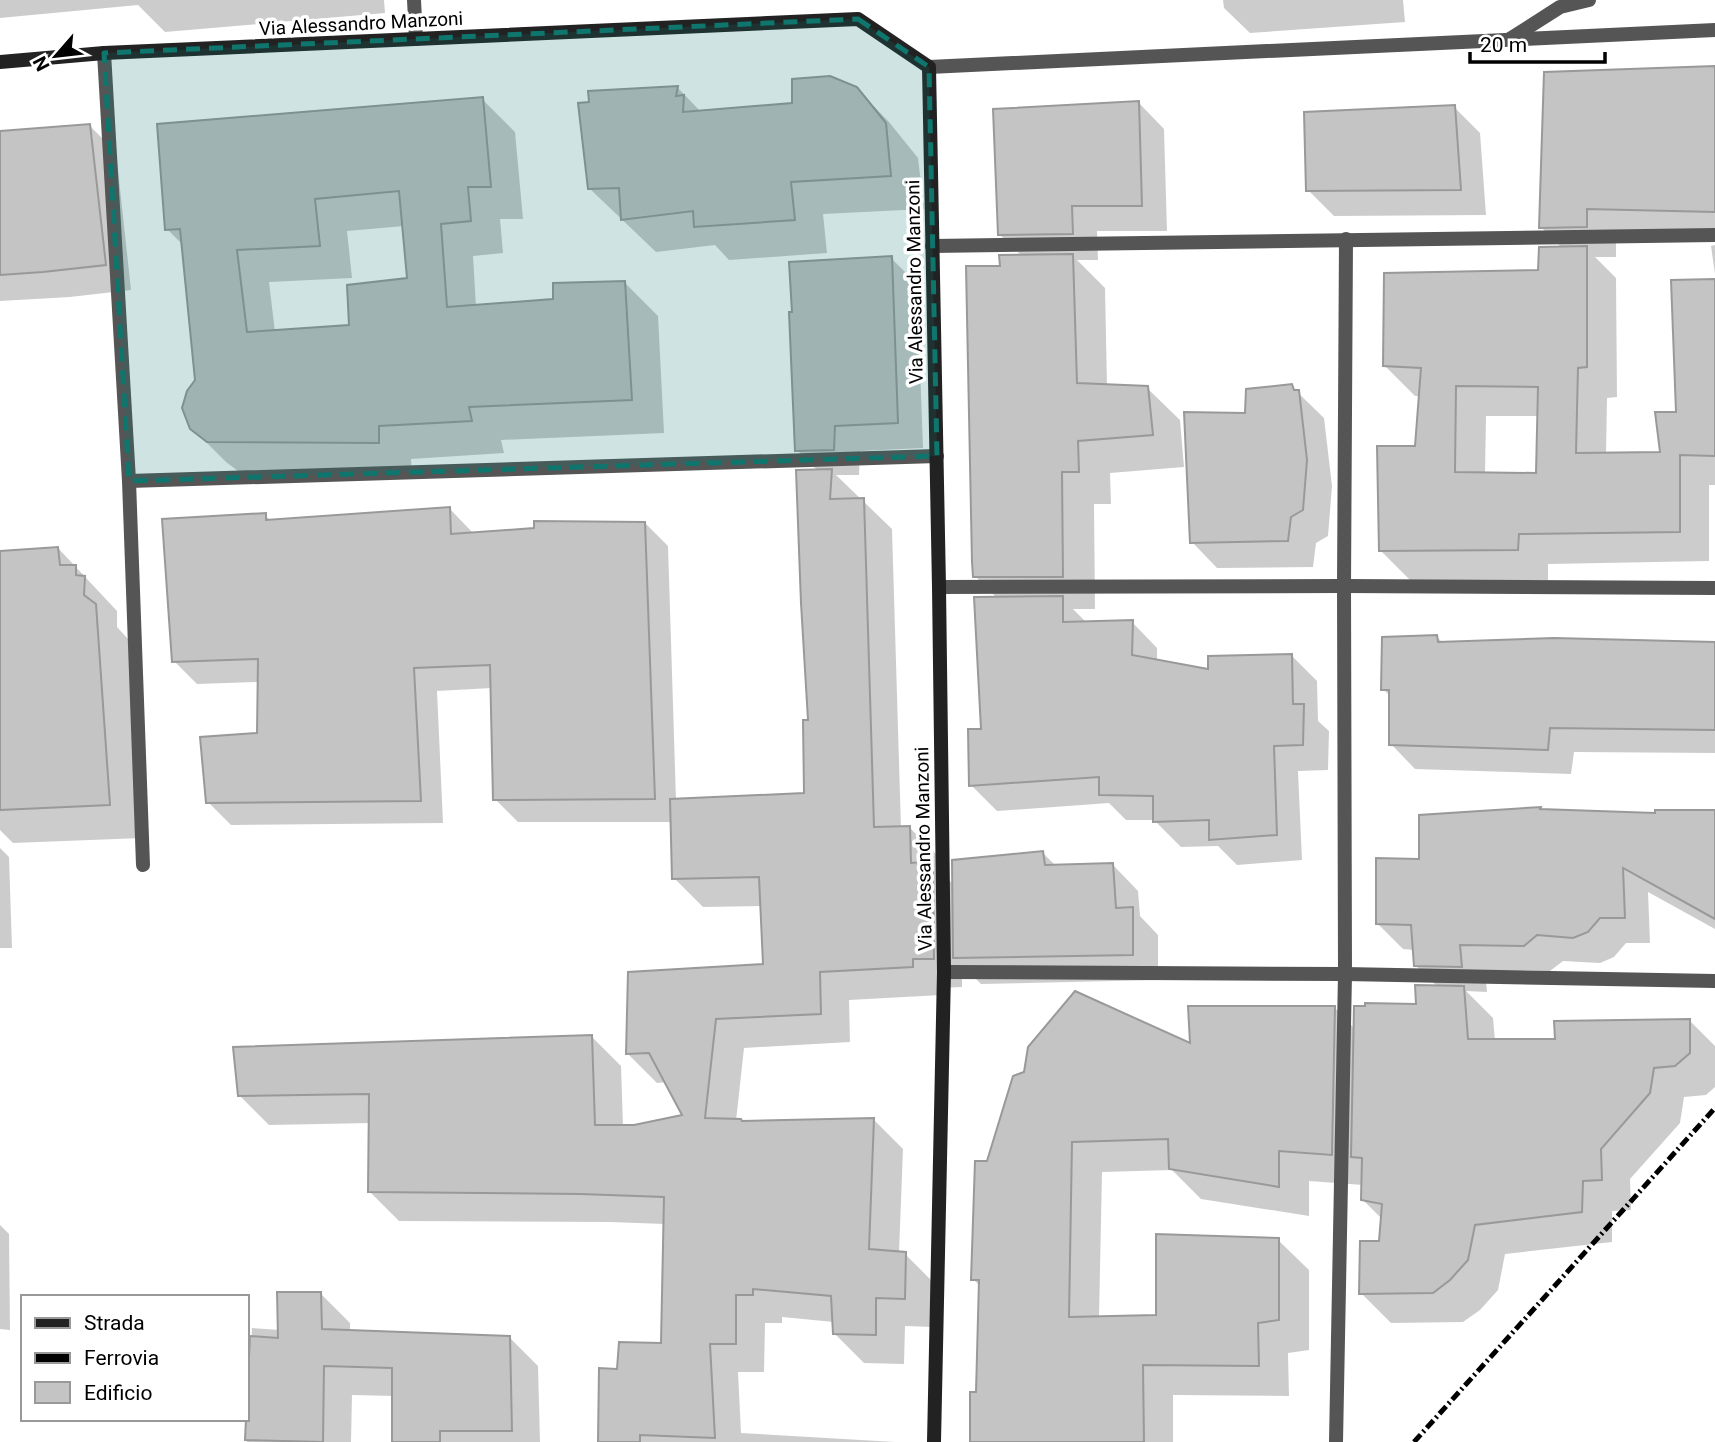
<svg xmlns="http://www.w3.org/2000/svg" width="1715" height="1442" viewBox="0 0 1715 1442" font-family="Roboto,sans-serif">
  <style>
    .shadow { fill: #0003; fill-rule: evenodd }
    .building { fill: #c4c4c4; stroke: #999; stroke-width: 2; fill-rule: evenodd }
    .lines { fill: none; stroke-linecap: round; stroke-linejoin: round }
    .minor { stroke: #555; stroke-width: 14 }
    .secondary { stroke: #222; stroke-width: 14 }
    .rail { stroke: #000; stroke-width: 5; stroke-dasharray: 10 3.5 2 3.5; stroke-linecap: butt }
    .marked { fill: #0f766e; fill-opacity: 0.2; stroke: #0f766e; stroke-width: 5; stroke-dasharray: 14 9; stroke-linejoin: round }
    .labels { text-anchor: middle; stroke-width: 7; stroke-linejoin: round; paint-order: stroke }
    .street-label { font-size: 19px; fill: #000; stroke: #fff }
  </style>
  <rect width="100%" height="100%" fill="#fff"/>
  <g class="shadow">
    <path d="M0 0H384L385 13 165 32 138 5 0 18Z"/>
    <path d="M1223 0H1403L1405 22 1250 33 1224 8Z"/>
    <path d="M1715 68V241L1616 238V257H1595L1616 278 1617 397 1607 398 1606 455 1662 454 1678 414 1715 281V485H1709V561L1548 564V580L1411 581 1380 550 1417 448 1421 396H1415L1385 366 1540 272 1563 249 1541 227ZM1486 416H1539L1537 474H1485Z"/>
    <path d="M677 87 702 113 794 105 856 88 889 122 918 158 924 209 823 214 827 253 729 260 715 245 656 252 589 188Z"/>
    <path d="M482 99 515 132 523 219H500L503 253 473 256 476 307 554 301 625 283 658 316 664 433 501 440 504 453 411 459 412 475 242 474 226 462 192 428 197 380 184 246 167 229ZM404 226 409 280 351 327 275 332 269 282 352 278 347 231Z"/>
    <path d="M1139 103 1164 129 1167 231H1097L1098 260H1077L1105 288 1107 386 1147 388 1180 420 1184 467 1110 473 1111 504H1094L1095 609H1073L1087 623 1132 622 1157 648V661L1210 672 1292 656 1317 681 1318 721 1329 731 1328 770 1298 771 1302 860 1237 865 1218 846 1181 847 1154 820H1126L1109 803 997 811 971 785 982 730 997 598 975 576 1002 268 1022 256 1000 235Z"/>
    <path d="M1454 107 1480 133 1486 215 1334 216 1308 190Z"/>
    <path d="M90 126 116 152 131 290 70 297 0 301V131L2 133Z"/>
    <path d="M1715 245V274L1711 246Z"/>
    <path d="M891 258 917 284 923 448 860 451 859 475H836L892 529 901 828 909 827 938 856V869L954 885 1043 853 1056 866 1113 865 1138 891 1140 916 1158 935V980L981 984 962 965V987L941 988V995L849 1000 850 1042 744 1048 736 1121 743 1123 874 1120 903 1149 899 1253 905 1254 934 1283 933 1327 905 1326 904 1364 864 1363 835 1334 834 1322 782 1317V1323H765L764 1372H738L741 1433 895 1442H600L619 1371 663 1344 665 1224 610 1222 399 1221 370 1192 371 1123 269 1125 240 1096 592 1037 621 1066 623 1127 634 1126 685 1116 667 1082 657 1083 628 1054 765 966 762 906 703 907 674 878 673 822H518L495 799 492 688 437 691 443 823 231 825 208 802 259 735V682L197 684 174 661 265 515 272 522 450 509 472 532 473 534 645 523 668 546 676 800 806 795 818 471 797 450Z"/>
    <path d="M1291 386 1324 418 1332 486 1328 536 1316 543 1313 567 1217 568 1192 542 1246 414Z"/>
    <path d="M58 548 117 611V627L128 639 142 838 13 843 0 830V553Z"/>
    <path d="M1437 637 1444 644 1715 643V753L1574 752 1571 774 1415 769 1391 744V697L1383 689Z"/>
    <path d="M1540 809 1542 811 1715 844V929L1648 892 1650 943H1626L1614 957 1600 963 1563 961 1550 971 1485 970 1487 992 1466 991 1493 1018 1495 1041H1556L1690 1021 1715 1046V1087L1706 1095 1684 1097 1680 1123 1630 1179 1631 1210 1612 1211V1242L1505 1254 1498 1290 1480 1310 1463 1322 1391 1323 1361 1293 1380 1243 1382 1219 1363 1200V1185L1309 1181V1216L1201 1199 1172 1170 1102 1172 1099 1318 1157 1317 1278 1240 1309 1270V1350L1288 1353 1289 1396 1173 1395V1442H971L978 1393 981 1287 973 1279 988 1162 1192 1045 1334 1007 1355 1029 1418 1005 1438 987 1415 965 1414 950 1403 949 1378 924 1421 861Z"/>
    <path d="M0 848 9 857 12 948H0Z"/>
    <path d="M0 1225 9 1234 10 1330 0 1329Z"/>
    <path d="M321 1294 350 1323V1332L509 1337 538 1366 540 1442H394V1396L352 1395 351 1442H247L252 1328 280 1330Z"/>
  </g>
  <g class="building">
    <path d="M1715 66V212L1587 209V227L1539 228 1544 72Z"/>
    <path d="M830 76 857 87 886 123 891 176 791 182 795 220 694 227 693 211 621 220 619 188 588 189 578 103 589 102 588 91 678 86 676 96 684 95 683 112 792 103V79Z"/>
    <path d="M483 97 491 187H468L471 221 441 224 447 307 553 299V283L625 281 632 400 469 407 472 421 379 426V443L207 442 190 429 182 408 187 391 195 380 180 229 165 230 157 124ZM399 191 407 278 347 285 349 325 247 332 237 250 320 246 315 199Z"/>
    <path d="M1139 101 1142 206H1072L1073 234 998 235 993 109Z"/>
    <path d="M1455 105 1461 190 1306 191 1304 112Z"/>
    <path d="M90 124 106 265 43 272 0 275V131Z"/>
    <path d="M1587 246V367L1578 368 1576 453 1660 452 1655 412H1676L1671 280 1715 279V456L1680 455V532L1519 534 1518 550 1379 551 1377 446H1415L1421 368 1383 366 1384 273 1538 270 1539 247ZM1456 386 1538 387 1536 473 1455 472Z"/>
    <path d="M1073 254 1077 383 1148 386 1153 435 1078 441 1079 472H1062L1063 577H973L972 562 966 266H1000L999 255Z"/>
    <path d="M892 256 898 423 835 426 834 450 795 451 789 312H792L789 262Z"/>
    <path d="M1292 384 1294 390H1299L1307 460 1303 510 1291 517 1288 541 1190 543 1184 412 1245 413 1246 389Z"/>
    <path d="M832 469 830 499 864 498 874 827 910 826 911 863 933 861 934 959H913V967L820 972 821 1014 716 1019 705 1118 741 1119 742 1121 874 1118 869 1249 906 1252 905 1299 876 1298V1335L833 1334 831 1296 753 1289V1295H736V1344H710L715 1438 640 1435V1442H598L599 1368 617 1369 619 1342 661 1343 664 1197 580 1194 368 1192 369 1094 238 1096 233 1047 592 1035 595 1125H634L682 1115 649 1053 626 1054 628 972 763 964 759 877 672 879 670 799 804 793 803 720H808L801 603 796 470Z"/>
    <path d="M450 507 451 534 534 528V521L645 522 655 799 493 800 490 665 414 668 421 801 206 803 200 737 257 733 258 659 172 662 162 519 266 513V520Z"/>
    <path d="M58 547 60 565H76V575L85 576 84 595 96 604 110 805 0 810V551Z"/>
    <path d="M1063 596V622L1133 620 1132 655 1208 669V656L1292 654 1293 704H1304L1303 745 1274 746 1277 835 1209 840V820L1153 822V796L1099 795V777L969 786 968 729H981L974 597Z"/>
    <path d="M1437 635 1438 642 1554 638 1715 642V730L1550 728 1548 750 1389 745V690H1381L1382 637Z"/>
    <path d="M1541 807 1540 809 1655 813V810H1715V919L1623 868 1625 918H1600L1588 932 1573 938 1537 935 1524 946 1460 945 1462 967 1414 966 1411 925 1376 924V858L1419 859V815Z"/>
    <path d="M1043 851 1045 865 1113 863 1116 908 1133 907V955L953 958 952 860Z"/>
    <path d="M1415 985 1464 986 1468 1039H1555L1554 1021 1690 1019V1053L1675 1066 1654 1068 1650 1093 1601 1149 1602 1180 1583 1181 1582 1212 1475 1225 1468 1260 1450 1280 1433 1293 1359 1294 1360 1241H1379L1382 1204 1361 1200 1362 1158 1351 1157 1354 1006H1365V1003L1416 1004Z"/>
    <path d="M1075 991 1190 1043 1188 1006H1335L1332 1155 1279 1151V1187L1169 1169 1168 1139 1072 1142 1069 1317 1156 1315V1234L1279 1238V1320L1258 1323 1259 1366 1143 1365 1144 1442H970V1392H976L979 1280H971L975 1161H987L1013 1076 1024 1072 1028 1047Z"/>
    <path d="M277 1292H321L322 1329 510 1336 512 1431H440V1442H392V1368L324 1366 323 1442 245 1440 250 1336 278 1338Z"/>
  </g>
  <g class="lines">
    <g class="minor">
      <path d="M414 0 416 39"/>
      <path d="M1510 39 1560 7 1589 0"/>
      <path d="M104 53 129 481 143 865"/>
      <path d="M929 67 1715 30"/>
      <path d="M932 246 1715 235"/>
      <path d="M129 481 937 456"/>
      <path d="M939 587 1344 586 1715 588"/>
      <path d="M944 972 1345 974 1715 981"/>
      <path d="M1336 1442 1345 974 1344 586 1346 239"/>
    </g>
    <path class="secondary" d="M0 62 104 53 858 19 929 67 939 587 944 972 934 1442"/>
    <path class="rail" d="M1414 1442 1715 1108"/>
  </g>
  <path class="marked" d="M858 19 929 67 937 456 129 481 104 53Z"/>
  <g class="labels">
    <g class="street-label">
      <text transform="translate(361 23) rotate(-3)" y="7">Via Alessandro Manzoni</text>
      <text transform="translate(914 282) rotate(-91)" y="7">Via Alessandro Manzoni</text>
      <text transform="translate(923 849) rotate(-91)" y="7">Via Alessandro Manzoni</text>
    </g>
  </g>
  <rect x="21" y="1295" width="228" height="126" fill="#ffffff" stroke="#999999" stroke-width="2"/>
  <rect x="35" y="1318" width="35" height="10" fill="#222222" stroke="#999999" stroke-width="2"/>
  <text x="84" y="1330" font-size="21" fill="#000000">Strada</text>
  <rect x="35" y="1353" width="35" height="10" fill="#000000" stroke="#999999" stroke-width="2"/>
  <text x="84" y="1365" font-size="21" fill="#000000">Ferrovia</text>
  <rect x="35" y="1382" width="35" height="21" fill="#c4c4c4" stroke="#999999" stroke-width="2"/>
  <text x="84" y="1400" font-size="21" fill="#000000">Edificio</text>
  <g transform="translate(56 56) rotate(242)" stroke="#ffffff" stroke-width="5" paint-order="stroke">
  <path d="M0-5L12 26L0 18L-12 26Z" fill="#000000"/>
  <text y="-10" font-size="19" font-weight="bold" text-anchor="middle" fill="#000000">N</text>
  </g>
  <path d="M1470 52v10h135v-10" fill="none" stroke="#000000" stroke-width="3.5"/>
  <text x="1480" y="52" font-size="21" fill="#000000" stroke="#ffffff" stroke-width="5" paint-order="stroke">20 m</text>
</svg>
